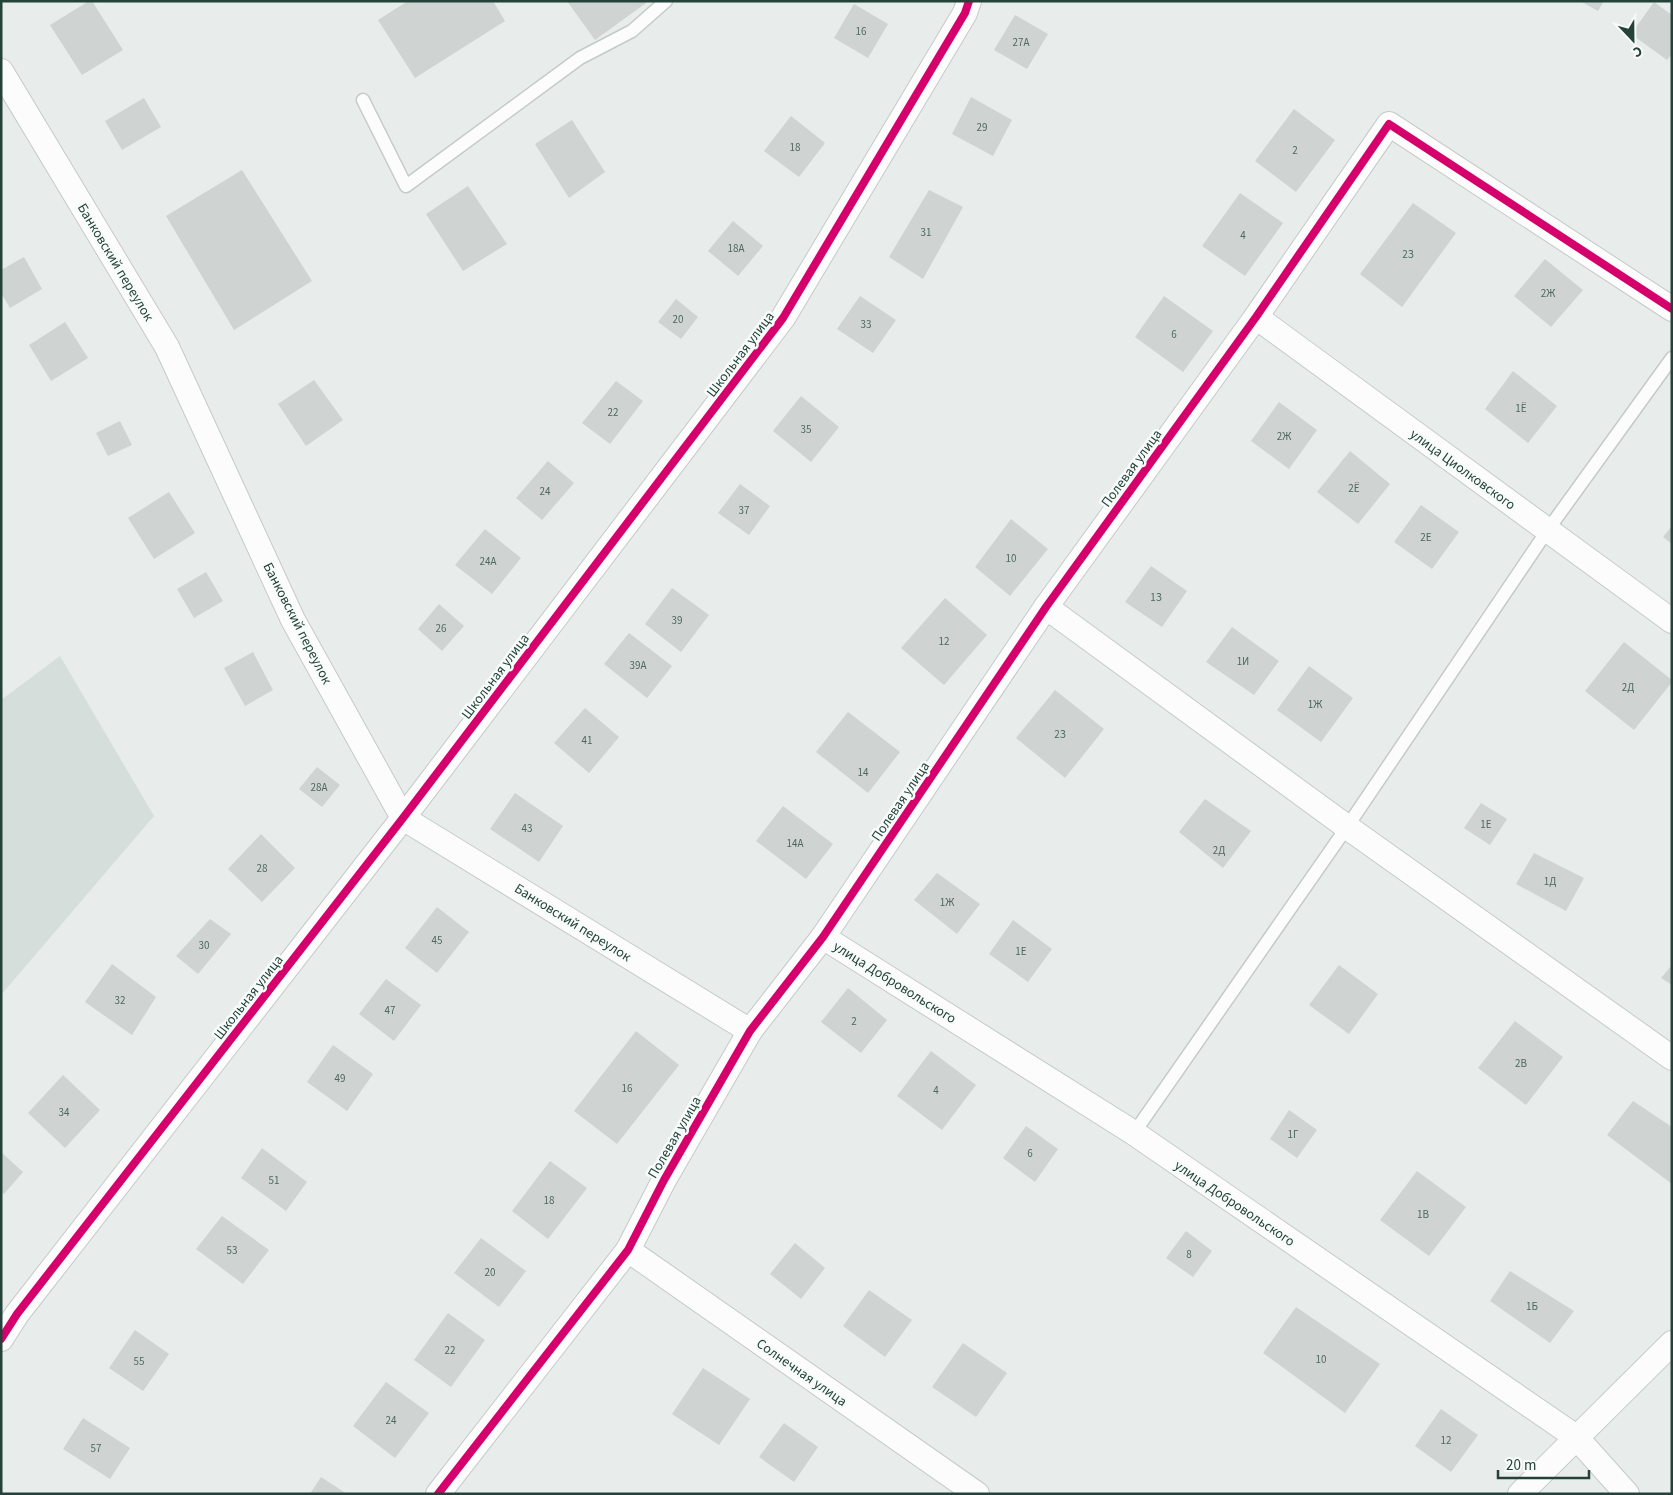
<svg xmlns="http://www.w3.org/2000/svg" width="1673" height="1495" viewBox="0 0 1673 1495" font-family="'Source Sans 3',sans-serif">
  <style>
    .built { fill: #d6dedb }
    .building { fill: #cfd4d2 }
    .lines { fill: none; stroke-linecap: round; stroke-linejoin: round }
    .service-casing { stroke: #c5cac8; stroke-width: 15 }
    .minor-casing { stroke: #c5cac8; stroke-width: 26 }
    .service { stroke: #fcfcfc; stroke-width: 12 }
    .minor { stroke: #fcfcfc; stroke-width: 24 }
    .cycleway-casing { stroke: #f7fbf9; stroke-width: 11 }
    .cycleway { stroke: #d6006c; stroke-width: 8 }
    .labels { text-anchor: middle; stroke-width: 5; stroke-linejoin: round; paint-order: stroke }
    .number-label { font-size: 11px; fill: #506761 }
    .street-label { font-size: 14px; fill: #24423a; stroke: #f7fbf9 }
  </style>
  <rect width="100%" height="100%" fill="#e8edeb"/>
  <path class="built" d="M60 656 154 816 1 995V700Z"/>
  <g class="building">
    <path d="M89 1H92L123 50 82 75 50 25Z"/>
    <path d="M408 1H493L505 21 415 78 378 20Z"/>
    <path d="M567 1H644L646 3 595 40Z"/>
    <path d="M1580 1H1604L1598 11Z"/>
    <path d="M1654 2 1672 15V54L1667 60 1631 34Z"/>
    <path d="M854 4 888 24 868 58 834 38Z"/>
    <path d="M1015 15 1048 34 1027 69 994 50Z"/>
    <path d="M971 97 1012 120 993 156 952 134Z"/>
    <path d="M144 98 161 127 122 150 105 121Z"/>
    <path d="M1294 109 1335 140 1296 192 1255 161Z"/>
    <path d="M791 116 825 143 799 177 764 151Z"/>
    <path d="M572 120 605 172 569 198 535 144Z"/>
    <path d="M242 170 312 281 234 330 166 216Z"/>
    <path d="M468 186 507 244 463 271 426 214Z"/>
    <path d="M929 190 963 207 923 279 889 257Z"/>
    <path d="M1240 193 1283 223 1245 276 1202 246Z"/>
    <path d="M1413 203 1456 233 1402 307 1360 274Z"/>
    <path d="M733 221 763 246 738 276 708 251Z"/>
    <path d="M24 257 42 289 10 308 1 293V270Z"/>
    <path d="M1545 259 1583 290 1551 327 1514 296Z"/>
    <path d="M860 296 896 320 873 353 837 329Z"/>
    <path d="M1164 296 1213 331 1183 372 1135 337Z"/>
    <path d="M676 299 698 317 681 339 658 322Z"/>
    <path d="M65 322 88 358 51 381 29 345Z"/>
    <path d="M1513 371 1557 406 1528 443 1485 409Z"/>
    <path d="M314 380 343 420 306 446 278 404Z"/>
    <path d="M616 381 643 401 610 444 582 423Z"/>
    <path d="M801 396 839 427 811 462 773 431Z"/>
    <path d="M1279 402 1317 430 1289 469 1251 441Z"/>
    <path d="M120 421 132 445 108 456 96 433Z"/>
    <path d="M1350 451 1390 484 1358 524 1317 492Z"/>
    <path d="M548 461 574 483 542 520 516 498Z"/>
    <path d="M740 484 770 506 749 535 718 513Z"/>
    <path d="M169 492 195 533 154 559 128 518Z"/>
    <path d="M1421 505 1459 532 1432 569 1394 542Z"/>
    <path d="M1011 519 1048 549 1010 596 975 567Z"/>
    <path d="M1672 526V544L1663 537Z"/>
    <path d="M485 529 521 558 492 594 455 565Z"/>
    <path d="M1151 566 1187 591 1162 627 1125 602Z"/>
    <path d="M206 572 223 601 194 618 177 589Z"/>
    <path d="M672 588 709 615 681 652 645 624Z"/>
    <path d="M945 598 987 635 944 685 901 648Z"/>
    <path d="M439 604 464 626 442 651 418 629Z"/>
    <path d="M1232 627 1279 661 1254 695 1206 662Z"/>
    <path d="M629 633 672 666 647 698 604 664Z"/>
    <path d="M1624 642 1672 680V682L1634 730 1585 691Z"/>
    <path d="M253 652 273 690 245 706 224 668Z"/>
    <path d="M1309 666 1353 698 1321 742 1277 710Z"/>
    <path d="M1055 690 1104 729 1065 778 1016 738Z"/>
    <path d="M585 708 619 737 589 773 554 743Z"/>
    <path d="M848 712 900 752 868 793 816 752Z"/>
    <path d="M317 767 340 785 322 807 299 789Z"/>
    <path d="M515 793 563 826 539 862 490 829Z"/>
    <path d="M1205 799 1251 831 1223 868 1179 832Z"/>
    <path d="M1481 803 1507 819 1490 845 1464 828Z"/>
    <path d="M783 806 833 844 806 879 756 841Z"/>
    <path d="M261 834 295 868 262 902 228 869Z"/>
    <path d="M1534 853 1584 878 1566 911 1516 884Z"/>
    <path d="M937 873 980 904 957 934 914 900Z"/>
    <path d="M437 907 469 932 437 973 405 948Z"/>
    <path d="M210 919 231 934 198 974 176 956Z"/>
    <path d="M1013 920 1052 949 1028 982 989 954Z"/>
    <path d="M112 964 156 997 132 1035 85 1002Z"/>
    <path d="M1339 965 1378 994 1349 1034 1309 1005Z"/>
    <path d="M1672 965V985L1661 978Z"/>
    <path d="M386 979 421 1005 394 1041 359 1014Z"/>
    <path d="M848 988 887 1020 861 1053 821 1022Z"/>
    <path d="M1515 1021 1563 1057 1526 1105 1478 1068Z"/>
    <path d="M636 1031 679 1065 617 1144 574 1111Z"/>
    <path d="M333 1045 373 1074 347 1111 307 1082Z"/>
    <path d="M931 1051 976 1085 942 1130 897 1096Z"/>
    <path d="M63 1075 100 1110 65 1148 28 1113Z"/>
    <path d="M1633 1101 1672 1127V1184L1607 1135Z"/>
    <path d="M1289 1110 1317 1130 1297 1158 1270 1139Z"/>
    <path d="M1026 1126 1058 1149 1035 1182 1003 1158Z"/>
    <path d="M262 1148 307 1182 286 1211 241 1178Z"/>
    <path d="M1 1152 23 1172 4 1194 1 1191Z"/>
    <path d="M550 1161 587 1188 548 1239 512 1211Z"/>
    <path d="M1417 1171 1466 1207 1429 1256 1380 1220Z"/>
    <path d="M222 1216 269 1250 243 1284 196 1249Z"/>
    <path d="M1186 1231 1212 1251 1193 1277 1166 1258Z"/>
    <path d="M481 1238 526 1271 499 1307 454 1273Z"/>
    <path d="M795 1243 825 1268 801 1299 770 1274Z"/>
    <path d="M1510 1271 1574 1311 1550 1343 1490 1301Z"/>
    <path d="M869 1290 912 1320 885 1357 843 1326Z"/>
    <path d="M1296 1307 1380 1364 1345 1413 1263 1353Z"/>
    <path d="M448 1313 485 1340 451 1387 414 1360Z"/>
    <path d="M135 1330 169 1354 143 1391 109 1368Z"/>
    <path d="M963 1343 1007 1373 976 1417 932 1387Z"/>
    <path d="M703 1368 750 1399 719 1445 672 1414Z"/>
    <path d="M386 1382 429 1413 395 1458 353 1426Z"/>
    <path d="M1441 1409 1478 1435 1451 1472 1415 1446Z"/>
    <path d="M83 1418 130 1448 110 1479 63 1449Z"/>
    <path d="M784 1423 818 1447 794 1482 759 1457Z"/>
    <path d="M321 1477 347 1494H310Z"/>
  </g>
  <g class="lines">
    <defs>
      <g id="service">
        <path d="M363 100 406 186 580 58 632 31 666 1"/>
        <path d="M1134 1133 1347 827 1547 531 1672 358"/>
      </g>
      <g id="minor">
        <path d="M1 71 167 347 293 620 403 818 750 1031"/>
        <path d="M1256 317 1672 621"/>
        <path d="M1046 607 1347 827 1672 1058"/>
        <path d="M823 937 1134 1133 1576 1437 1627 1494"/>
        <path d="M628 1250 977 1494"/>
        <path d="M1 1339 17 1314 403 818 783 318 965 13 969 1"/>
        <path d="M438 1494 628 1250 664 1180 750 1031 823 937 1046 607 1256 317 1389 124 1672 309"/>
        <path d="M1520 1494 1672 1343"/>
      </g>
    </defs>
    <use href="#service" class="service-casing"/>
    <use href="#minor" class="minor-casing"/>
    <use href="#service" class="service"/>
    <use href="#minor" class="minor"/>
    <defs>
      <g id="cycleway">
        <path d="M1 1339 17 1314 403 818 783 318 965 13 969 1"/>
        <path d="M438 1494 628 1250 664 1180 750 1031 823 937 1046 607 1256 317 1389 124 1672 309"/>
      </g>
    </defs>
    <use href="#cycleway" class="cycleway-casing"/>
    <use href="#cycleway" class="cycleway"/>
  </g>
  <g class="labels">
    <g class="number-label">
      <text x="861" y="35">16</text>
      <text x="1021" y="46">27А</text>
      <text x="982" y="131">29</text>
      <text x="795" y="151">18</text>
      <text x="1295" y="154">2</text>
      <text x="926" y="236">31</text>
      <text x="1243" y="239">4</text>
      <text x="736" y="252">18А</text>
      <text x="1408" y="258">2З</text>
      <text x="1548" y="297">2Ж</text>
      <text x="678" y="323">20</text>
      <text x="866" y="328">33</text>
      <text x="1174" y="338">6</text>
      <text x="1521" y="412">1Ё</text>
      <text x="613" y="416">22</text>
      <text x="806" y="433">35</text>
      <text x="1284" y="440">2Ж</text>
      <text x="1354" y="492">2Ё</text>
      <text x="545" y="495">24</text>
      <text x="744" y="514">37</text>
      <text x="1426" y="541">2Е</text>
      <text x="1011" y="562">10</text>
      <text x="488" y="565">24А</text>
      <text x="1156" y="601">1З</text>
      <text x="677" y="624">39</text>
      <text x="441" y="632">26</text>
      <text x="944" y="645">12</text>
      <text x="1243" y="665">1И</text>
      <text x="638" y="669">39А</text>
      <text x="1628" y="691">2Д</text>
      <text x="1315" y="708">1Ж</text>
      <text x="1060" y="738">2З</text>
      <text x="587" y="744">41</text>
      <text x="863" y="776">14</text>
      <text x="319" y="791">28А</text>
      <text x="1486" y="828">1Е</text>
      <text x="527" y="832">43</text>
      <text x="795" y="847">14А</text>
      <text x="1219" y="854">2Д</text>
      <text x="262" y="872">28</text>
      <text x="1550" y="885">1Д</text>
      <text x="947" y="906">1Ж</text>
      <text x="437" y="944">45</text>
      <text x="204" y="949">30</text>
      <text x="1021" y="955">1Е</text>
      <text x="120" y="1004">32</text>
      <text x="390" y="1014">47</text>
      <text x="854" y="1025">2</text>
      <text x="1521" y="1067">2В</text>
      <text x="340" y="1082">49</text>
      <text x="627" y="1092">16</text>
      <text x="936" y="1094">4</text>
      <text x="64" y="1116">34</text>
      <text x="1293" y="1138">1Г</text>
      <text x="1030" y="1157">6</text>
      <text x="274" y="1184">51</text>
      <text x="549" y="1204">18</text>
      <text x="1423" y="1218">1В</text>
      <text x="232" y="1254">53</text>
      <text x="1189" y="1258">8</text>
      <text x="490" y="1276">20</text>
      <text x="1532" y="1310">1Б</text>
      <text x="450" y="1354">22</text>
      <text x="1321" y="1363">10</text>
      <text x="139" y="1365">55</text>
      <text x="391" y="1424">24</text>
      <text x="1446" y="1444">12</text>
      <text x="96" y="1452">57</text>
    </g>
    <g class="street-label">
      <text transform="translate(116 262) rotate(59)" y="5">Банковский переулок</text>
      <text transform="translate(740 354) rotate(-53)" y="5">Школьная улица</text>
      <text transform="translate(1131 468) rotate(-54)" y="5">Полевая улица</text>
      <text transform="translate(1463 469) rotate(36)" y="5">улица Циолковского</text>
      <text transform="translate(298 623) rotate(63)" y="5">Банковский переулок</text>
      <text transform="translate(495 676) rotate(-53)" y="5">Школьная улица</text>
      <text transform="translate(900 801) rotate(-56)" y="5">Полевая улица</text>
      <text transform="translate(573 922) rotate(32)" y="5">Банковский переулок</text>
      <text transform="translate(895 982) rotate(32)" y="5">улица Добровольского</text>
      <text transform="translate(248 997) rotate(-52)" y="5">Школьная улица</text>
      <text transform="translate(674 1137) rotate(-60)" y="5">Полевая улица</text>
      <text transform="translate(1235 1203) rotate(34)" y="5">улица Добровольского</text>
      <text transform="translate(802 1372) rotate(35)" y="5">Солнечная улица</text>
    </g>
  </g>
  <rect width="1673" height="1495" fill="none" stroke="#24423a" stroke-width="5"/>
  <g transform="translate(1633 40) rotate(158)" stroke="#f7fbf9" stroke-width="4" paint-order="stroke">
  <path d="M0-4L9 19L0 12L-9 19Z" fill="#24423a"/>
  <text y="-8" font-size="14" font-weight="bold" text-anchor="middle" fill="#24423a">С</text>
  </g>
  <path d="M1498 1470v8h91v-8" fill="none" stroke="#24423a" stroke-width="2.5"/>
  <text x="1506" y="1470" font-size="15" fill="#24423a" stroke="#f7fbf9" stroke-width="4" paint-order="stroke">20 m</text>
</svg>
